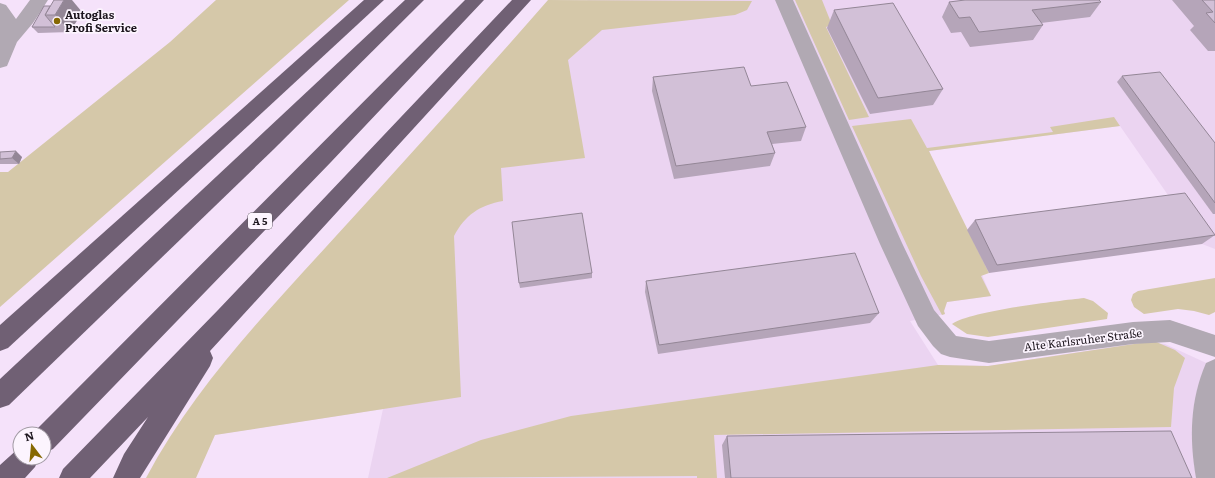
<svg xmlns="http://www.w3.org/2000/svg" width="1215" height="478" viewBox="0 0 1215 478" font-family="Literata,serif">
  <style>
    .built { fill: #ebd4f1 }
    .green { fill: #d5c8a9 }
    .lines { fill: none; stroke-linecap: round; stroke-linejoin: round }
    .minor { fill: #b1a9b3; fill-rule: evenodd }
    .highway { fill: #706074; fill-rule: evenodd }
    .wall { fill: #b5a5b9 }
    .shaded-wall { fill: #938696 }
    .building { fill: #d2c0d7; stroke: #938696 }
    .poi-dot { fill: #866802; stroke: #fcf4fe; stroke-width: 1.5 }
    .labels { text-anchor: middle; stroke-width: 3.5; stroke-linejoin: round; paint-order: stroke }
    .shield { fill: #fcf4fe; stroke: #5f5860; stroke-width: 1 }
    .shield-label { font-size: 10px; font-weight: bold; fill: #1c151d }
    .poi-label { font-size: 11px; font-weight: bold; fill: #1c151d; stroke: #fcf4fe; text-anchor: start }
    .street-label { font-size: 11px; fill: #1c151d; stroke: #fcf4fe }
  </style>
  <rect width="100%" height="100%" fill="#f5e2fa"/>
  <path class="built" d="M588 0H1210L1215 5V249L1202 244 1120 126 929 151 991 296 947 302 944 311 945 314 910 321 938 365 988 366 1144 342 1165 344 1215 367V478H368L383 409 214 435Z"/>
  <g class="green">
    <path d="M216 0H349L0 307V172H8L170 42Z"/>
    <path d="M548 0 752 1 747 10 735 15 602 30 568 60 585 158 501 168 503 201C480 205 465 215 454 236L461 397 215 435 196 478H146C194 387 267 312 336 236 407 158 478 80 548 0Z"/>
    <path d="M795 0H822L832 25 826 27 869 117 849 120Z"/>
    <path d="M1114 117 1120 126 929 151 989 273 981 276 991 296 947 302 944 311 945 314 942 315 921 276 852 126 911 119 927 148 1053 132 1050 127Z"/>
    <path d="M1215 278V312L1209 315 1194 311 1178 309 1144 314 1134 307 1131 300 1133 294 1138 291Z"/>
    <path d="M1084 298 1093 301 1108 313 1107 319 988 337 967 334 952 324C970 311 1058 301 1084 298Z"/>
    <path d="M1154 341 1175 350 1185 358 1174 388 1171 427 714 435 717 478H697V476L387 478 481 440 571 416 938 365 988 366Z"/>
  </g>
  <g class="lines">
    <g class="minor">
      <path d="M30 0H48L33 23 17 42 7 66 0 68V3L6 5 16 19Z"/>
      <path d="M775 0H793L902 243 934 310 956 336 989 341 1133 322 1170 320 1215 335V357L1170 342 1133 344 989 363 950 357 941 354 933 346 918 326 880 244Z"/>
      <path d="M1215 359V478H1196C1189 438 1190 400 1206 363Z"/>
    </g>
    <g class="highway">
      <path d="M364 0H384L8 348 0 351V325Z"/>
      <path d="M405 0H424L274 149 9 405 0 408V379Z"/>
      <path d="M465 0H484L331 162 53 449 44 453V434H34L35 431Z"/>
      <path d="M512 0H531L210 351 213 358 210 366 140 478H113L124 454 148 417 90 478H59L63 469 218 310Z"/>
      <path d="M20 447V458H39L35 467 25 478H0V465Z"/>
    </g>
  </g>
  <g class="wall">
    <path d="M1172 0H1215V51H1208L1190 30 1194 26Z"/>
    <path d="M949 2H1101L1090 17 1041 23 1043 25 1033 40 970 47 961 32 951 33 942 17Z"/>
    <path d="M44 6 82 12 70 32 38 33 32 27Z"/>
    <path d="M834 10 943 89 933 105 870 114 827 28Z"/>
    <path d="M1122 76 1215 143V214H1213L1117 82Z"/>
    <path d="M653 77 751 86 806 127 801 141 772 144 775 153 770 166 674 179 652 91Z"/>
    <path d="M0 152 22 157 19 164H0Z"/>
    <path d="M975 220 1215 235 1202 244 989 273 967 230Z"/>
    <path d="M592 273V278L520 288 519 283Z"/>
    <path d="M646 281 879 313 870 323 658 354 645 292Z"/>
    <path d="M727 436 1192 478H725L722 445Z"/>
  </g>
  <g class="shaded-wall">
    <path d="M64 0H72L82 12 70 32 55 15Z"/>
    <path d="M16 151 22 157 19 164 12 158Z"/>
  </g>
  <g class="building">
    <path d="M54 0H64L55 15H45Z"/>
    <path d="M965 0H1099L1101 2 1032 10 1043 25 979 32 970 17 959 18 949 2Z"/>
    <path d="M1202 0H1215V23L1206 13 1213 12Z"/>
    <path d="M893 3 943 89 878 98 834 10Z"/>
    <path d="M44 6H50L45 15 55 27H32Z"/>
    <path d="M744 67 751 86 787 82 806 127 767 132 775 153 676 166 653 77Z"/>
    <path d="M1160 72 1215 143V203L1122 76Z"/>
    <path d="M16 151 12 158 0 159V152Z"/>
    <path d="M1185 193 1215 235 997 265 975 220Z"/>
    <path d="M582 213 592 273 519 283 512 222Z"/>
    <path d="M855 253 879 313 659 345 646 281Z"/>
    <path d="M1171 431 1192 478H731L727 436Z"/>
  </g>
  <circle class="poi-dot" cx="57" cy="21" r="4"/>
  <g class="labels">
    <rect class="shield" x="248" y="213" width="24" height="16" rx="3"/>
    <g class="shield-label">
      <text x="260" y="225">A 5</text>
    </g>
    <g class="poi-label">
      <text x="65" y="19">Autoglas<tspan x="65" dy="13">Profi Service</tspan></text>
    </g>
    <g class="street-label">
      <text transform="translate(1083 340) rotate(-7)" y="4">Alte Karlsruher Straße</text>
    </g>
  </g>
  <g transform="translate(32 446) rotate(344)"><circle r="19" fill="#fcf4fe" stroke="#a29ba4"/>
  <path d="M0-3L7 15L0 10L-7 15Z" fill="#866802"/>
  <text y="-6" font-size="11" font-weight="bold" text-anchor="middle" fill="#1c151d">N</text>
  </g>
</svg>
